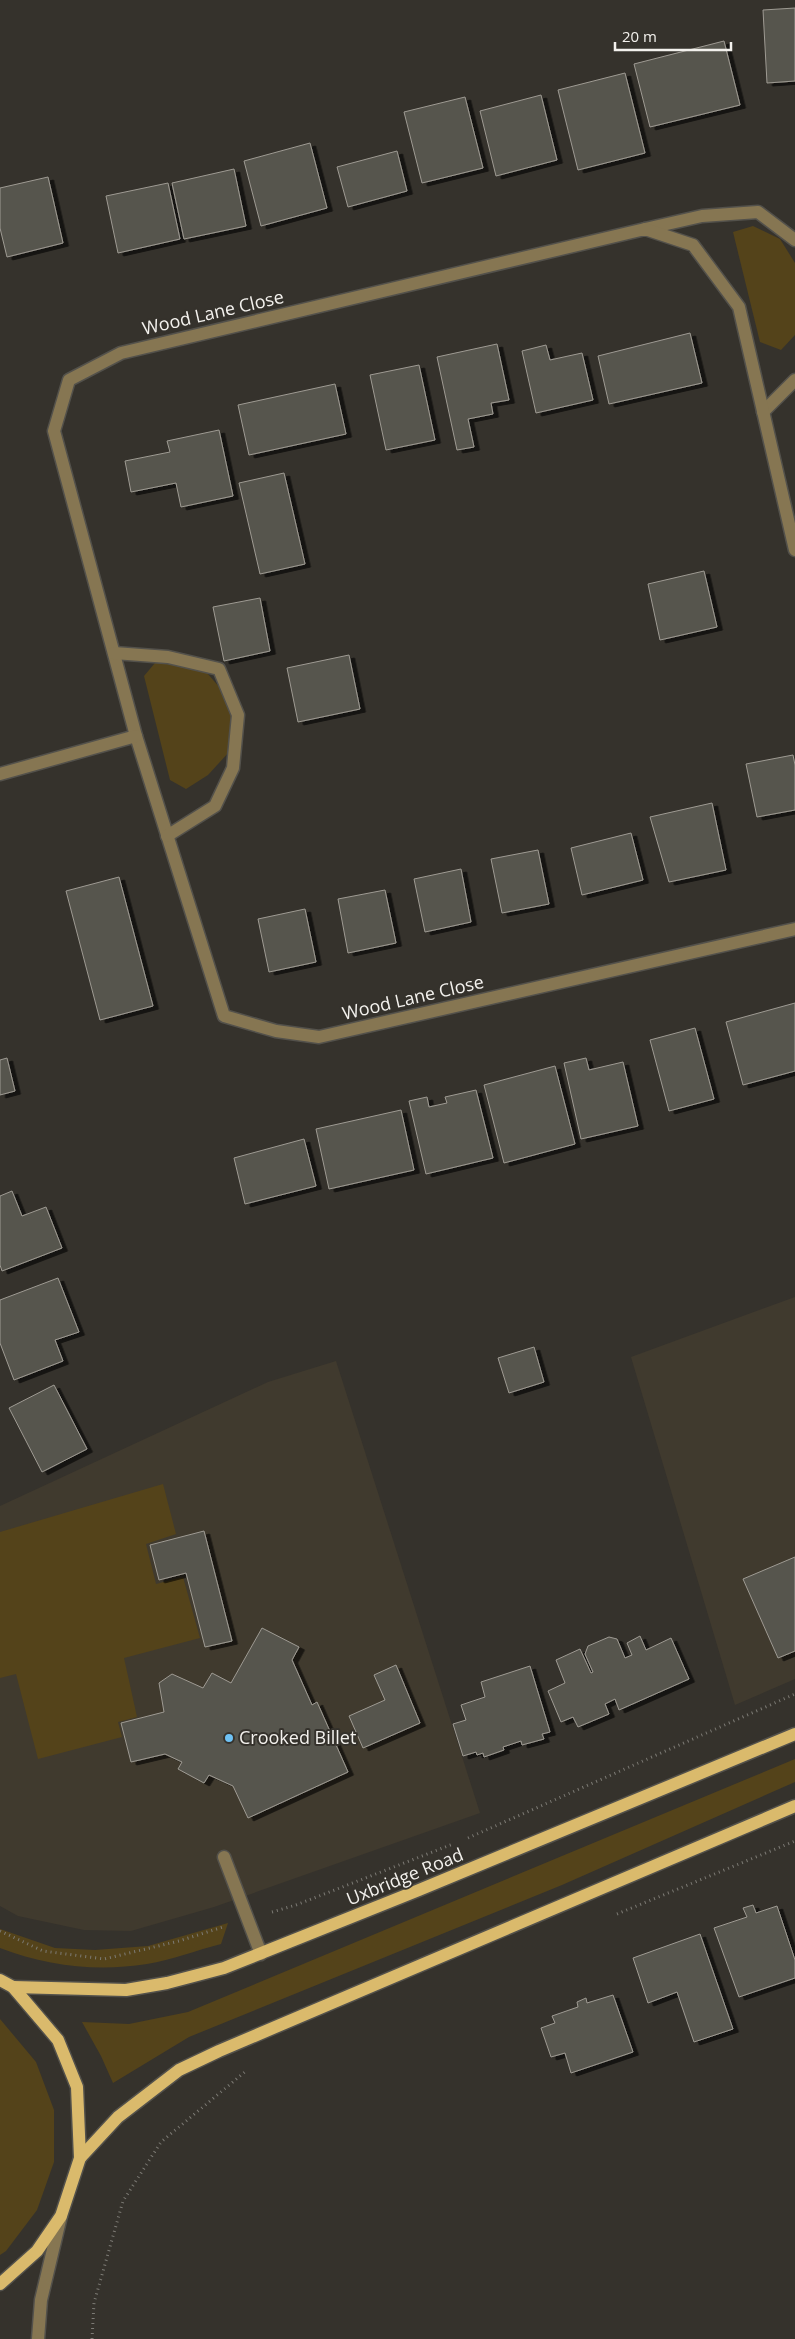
<svg xmlns="http://www.w3.org/2000/svg" width="795" height="2339" viewBox="0 0 795 2339" font-family="'Open Sans',sans-serif">
  <style>
    .built { fill: #403a2e }
    .green { fill: #54431a }
    .building { fill: #57544d; stroke: #9e9b93; filter: url(#shadow) }
    .lines { fill: none; stroke-linecap: round; stroke-linejoin: round }
    .minor-casing { stroke: #53514b; stroke-width: 15 }
    .major-casing { stroke: #53514b; stroke-width: 15 }
    .path { stroke: #7d7b75; stroke-width: 3; stroke-dasharray: 1 4; stroke-linecap: butt }
    .minor { stroke: #867652; stroke-width: 12 }
    .major { stroke: #daba6c; stroke-width: 12 }
    .poi-dot { fill: #6fc2f4; stroke: #35322c; stroke-width: 2 }
    .labels { text-anchor: middle; stroke-width: 4; stroke-linejoin: round; paint-order: stroke }
    .street-label { font-size: 18px; fill: #f3f1ed; stroke: #35322c }
    .poi-label { font-size: 18px; fill: #f3f1ed; stroke: #35322c; text-anchor: start }
  </style>
  <defs>
    <filter id="shadow"><feDropShadow dx="5.5" dy="3" stdDeviation="0" flood-color="#0009"/></filter>
  </defs>
  <rect width="100%" height="100%" fill="#35322c"/>
  <g class="built">
    <path d="M795 1297V1679L735 1705 631 1357Z"/>
    <path d="M336 1361 480 1813 214 1907 131 1931 84 1930 18 1916 0 1906V1506L268 1382Z"/>
  </g>
  <g class="green">
    <path d="M753 226 780 239 795 263V335L781 350 760 342 733 232Z"/>
    <path d="M155 663H178L207 673 228 697 233 726 229 752 208 775 186 789 170 780 144 676Z"/>
    <path d="M163 1484 176 1534 146 1544 156 1584 183 1577 200 1638 124 1658 137 1717 118 1722 122 1737 38 1759 16 1674 0 1678V1532Z"/>
    <path d="M795 1759V1782L562 1885 189 2037 113 2083 101 2056 82 2022 129 2024 188 2012Z"/>
    <path d="M228 1923 221 1944C197 1950 172 1960 147 1964 97 1972 47 1966 0 1948V1929L55 1948 95 1950 148 1946Z"/>
    <path d="M0 2019 36 2062 54 2110V2162L37 2210 6 2251 0 2255Z"/>
  </g>
  <g class="building">
    <path d="M795 8V81L767 83 763 10Z"/>
    <path d="M724 41 740 105 650 127 634 64Z"/>
    <path d="M625 73 645 153 578 170 558 90Z"/>
    <path d="M541 95 557 160 496 176 480 111Z"/>
    <path d="M465 97 483 168 422 183 404 112Z"/>
    <path d="M310 143 327 208 261 226 244 161Z"/>
    <path d="M397 151 407 191 348 207 337 167Z"/>
    <path d="M234 169 246 226 184 239 172 183Z"/>
    <path d="M48 177 63 243 7 257 0 228V188Z"/>
    <path d="M168 183 180 239 118 253 106 196Z"/>
    <path d="M690 333 702 383 609 404 598 356Z"/>
    <path d="M497 344 509 400 491 403 493 414 468 419 474 447 457 450 437 357Z"/>
    <path d="M546 345 550 360 582 353 593 400 536 413 522 351Z"/>
    <path d="M419 365 435 440 386 450 370 375Z"/>
    <path d="M335 384 346 434 249 455 238 405Z"/>
    <path d="M219 430 233 496 181 507 176 483 131 492 125 461 170 452 167 441Z"/>
    <path d="M284 473 305 564 260 574 239 483Z"/>
    <path d="M704 571 717 627 660 640 648 584Z"/>
    <path d="M260 598 270 651 224 661 213 607Z"/>
    <path d="M349 655 360 709 298 722 287 668Z"/>
    <path d="M793 755 795 765V810L757 817 746 764Z"/>
    <path d="M712 803 726 870 669 882 650 817Z"/>
    <path d="M631 833 643 880 582 895 571 848Z"/>
    <path d="M538 850 549 904 502 913 491 859Z"/>
    <path d="M461 869 471 922 425 932 414 879Z"/>
    <path d="M119 877 153 1006 100 1020 66 891Z"/>
    <path d="M385 890 396 943 348 953 338 899Z"/>
    <path d="M305 909 316 962 269 972 258 919Z"/>
    <path d="M795 1003V1071L743 1085 726 1022Z"/>
    <path d="M695 1028 714 1099 669 1111 650 1040Z"/>
    <path d="M7 1058 15 1091 0 1095V1060Z"/>
    <path d="M586 1058 589 1070 623 1062 638 1126 581 1139 564 1063Z"/>
    <path d="M555 1066 575 1144 504 1163 484 1085Z"/>
    <path d="M476 1090 493 1158 426 1174 409 1101 427 1097 429 1107 447 1103 445 1097Z"/>
    <path d="M401 1110 414 1170 329 1189 316 1129Z"/>
    <path d="M304 1139 316 1186 245 1204 234 1158Z"/>
    <path d="M12 1191 22 1216 46 1207 62 1248 2 1271 0 1265V1196Z"/>
    <path d="M58 1278 79 1332 55 1340 63 1361 14 1380 0 1343V1300Z"/>
    <path d="M534 1347 544 1382 509 1393 498 1358Z"/>
    <path d="M54 1385 87 1449 42 1472 9 1408Z"/>
    <path d="M204 1531 232 1641 205 1647 186 1573 159 1580 150 1545Z"/>
    <path d="M795 1557V1651L778 1658 743 1579Z"/>
    <path d="M262 1628 299 1647 292 1660 312 1705 317 1702 348 1772 248 1818 233 1786 209 1775 204 1783 178 1769 182 1762 165 1754 131 1762 121 1723 164 1712 159 1683 172 1674 203 1688 212 1673 231 1683Z"/>
    <path d="M640 1636 646 1650 671 1638 689 1679 619 1710 615 1699 605 1704 609 1714 578 1727 573 1717 561 1722 548 1691 565 1683 556 1660 580 1649 591 1673 593 1672 585 1654 588 1646 609 1637 617 1639 625 1658 632 1655 627 1643Z"/>
    <path d="M396 1665 420 1723 363 1748 349 1716 385 1700 374 1675Z"/>
    <path d="M530 1666 550 1732 542 1734 544 1739 522 1745 521 1741 503 1747 504 1750 484 1757 483 1753 477 1755 476 1752 463 1756 453 1724 466 1720 461 1705 485 1697 481 1682Z"/>
    <path d="M753 1905 756 1913 777 1906 795 1960V1978L739 1997 714 1928 747 1917 743 1908Z"/>
    <path d="M700 1934 733 2029 694 2042 677 1992 648 2003 633 1958Z"/>
    <path d="M613 1995 633 2052 571 2073 565 2053 551 2057 541 2028 555 2023 552 2016 578 2007 577 2002 586 1998 587 2003Z"/>
  </g>
  <g class="lines">
    <defs>
      <g id="minor">
        <path d="M645 229 702 216 758 212 795 240"/>
        <path d="M763 412 795 380"/>
        <path d="M795 550 739 307 693 245 645 229 121 353 69 380 54 431 136 736 224 1016 276 1031 319 1037 795 929"/>
        <path d="M114 653 168 657 219 669 238 715 233 768 215 806 167 836"/>
        <path d="M0 774 136 736"/>
        <path d="M224 1857 261 1954"/>
        <path d="M38 2339 41 2300 61 2216"/>
      </g>
      <g id="major">
        <path d="M0 1980 13 1987 58 2040 77 2087 80 2158 61 2216 37 2251 0 2284"/>
        <path d="M13 1987 126 1990 167 1983 224 1968 419 1890 795 1734"/>
        <path d="M80 2158 118 2117 179 2070 219 2051 795 1806"/>
      </g>
    </defs>
    <use href="#minor" class="minor-casing"/>
    <use href="#major" class="major-casing"/>
    <g class="path">
      <path d="M468 1838 795 1694"/>
      <path d="M272 1912 296 1905 453 1844"/>
      <path d="M617 1914 795 1841"/>
      <path d="M0 1931 43 1951 104 1959 179 1941 223 1927"/>
      <path d="M92 2339 94 2303 123 2201 161 2142 246 2071"/>
    </g>
    <use href="#minor" class="minor"/>
    <use href="#major" class="major"/>
  </g>
  <circle class="poi-dot" cx="229" cy="1738" r="5"/>
  <g class="labels">
    <g class="street-label">
      <text transform="translate(213 313) rotate(-13)" y="6">Wood Lane Close</text>
      <text transform="translate(413 998) rotate(-13)" y="6">Wood Lane Close</text>
      <text transform="translate(405 1877) rotate(-22)" y="6">Uxbridge Road</text>
    </g>
    <g class="poi-label">
      <text x="239" y="1744">Crooked Billet</text>
    </g>
  </g>
  <path d="M615 42v8h116v-8" fill="none" stroke="#f3f1ed" stroke-width="2.5"/>
  <text x="622" y="42" font-size="15" fill="#f3f1ed" stroke="#35322c" stroke-width="4" paint-order="stroke">20 m</text>
</svg>
